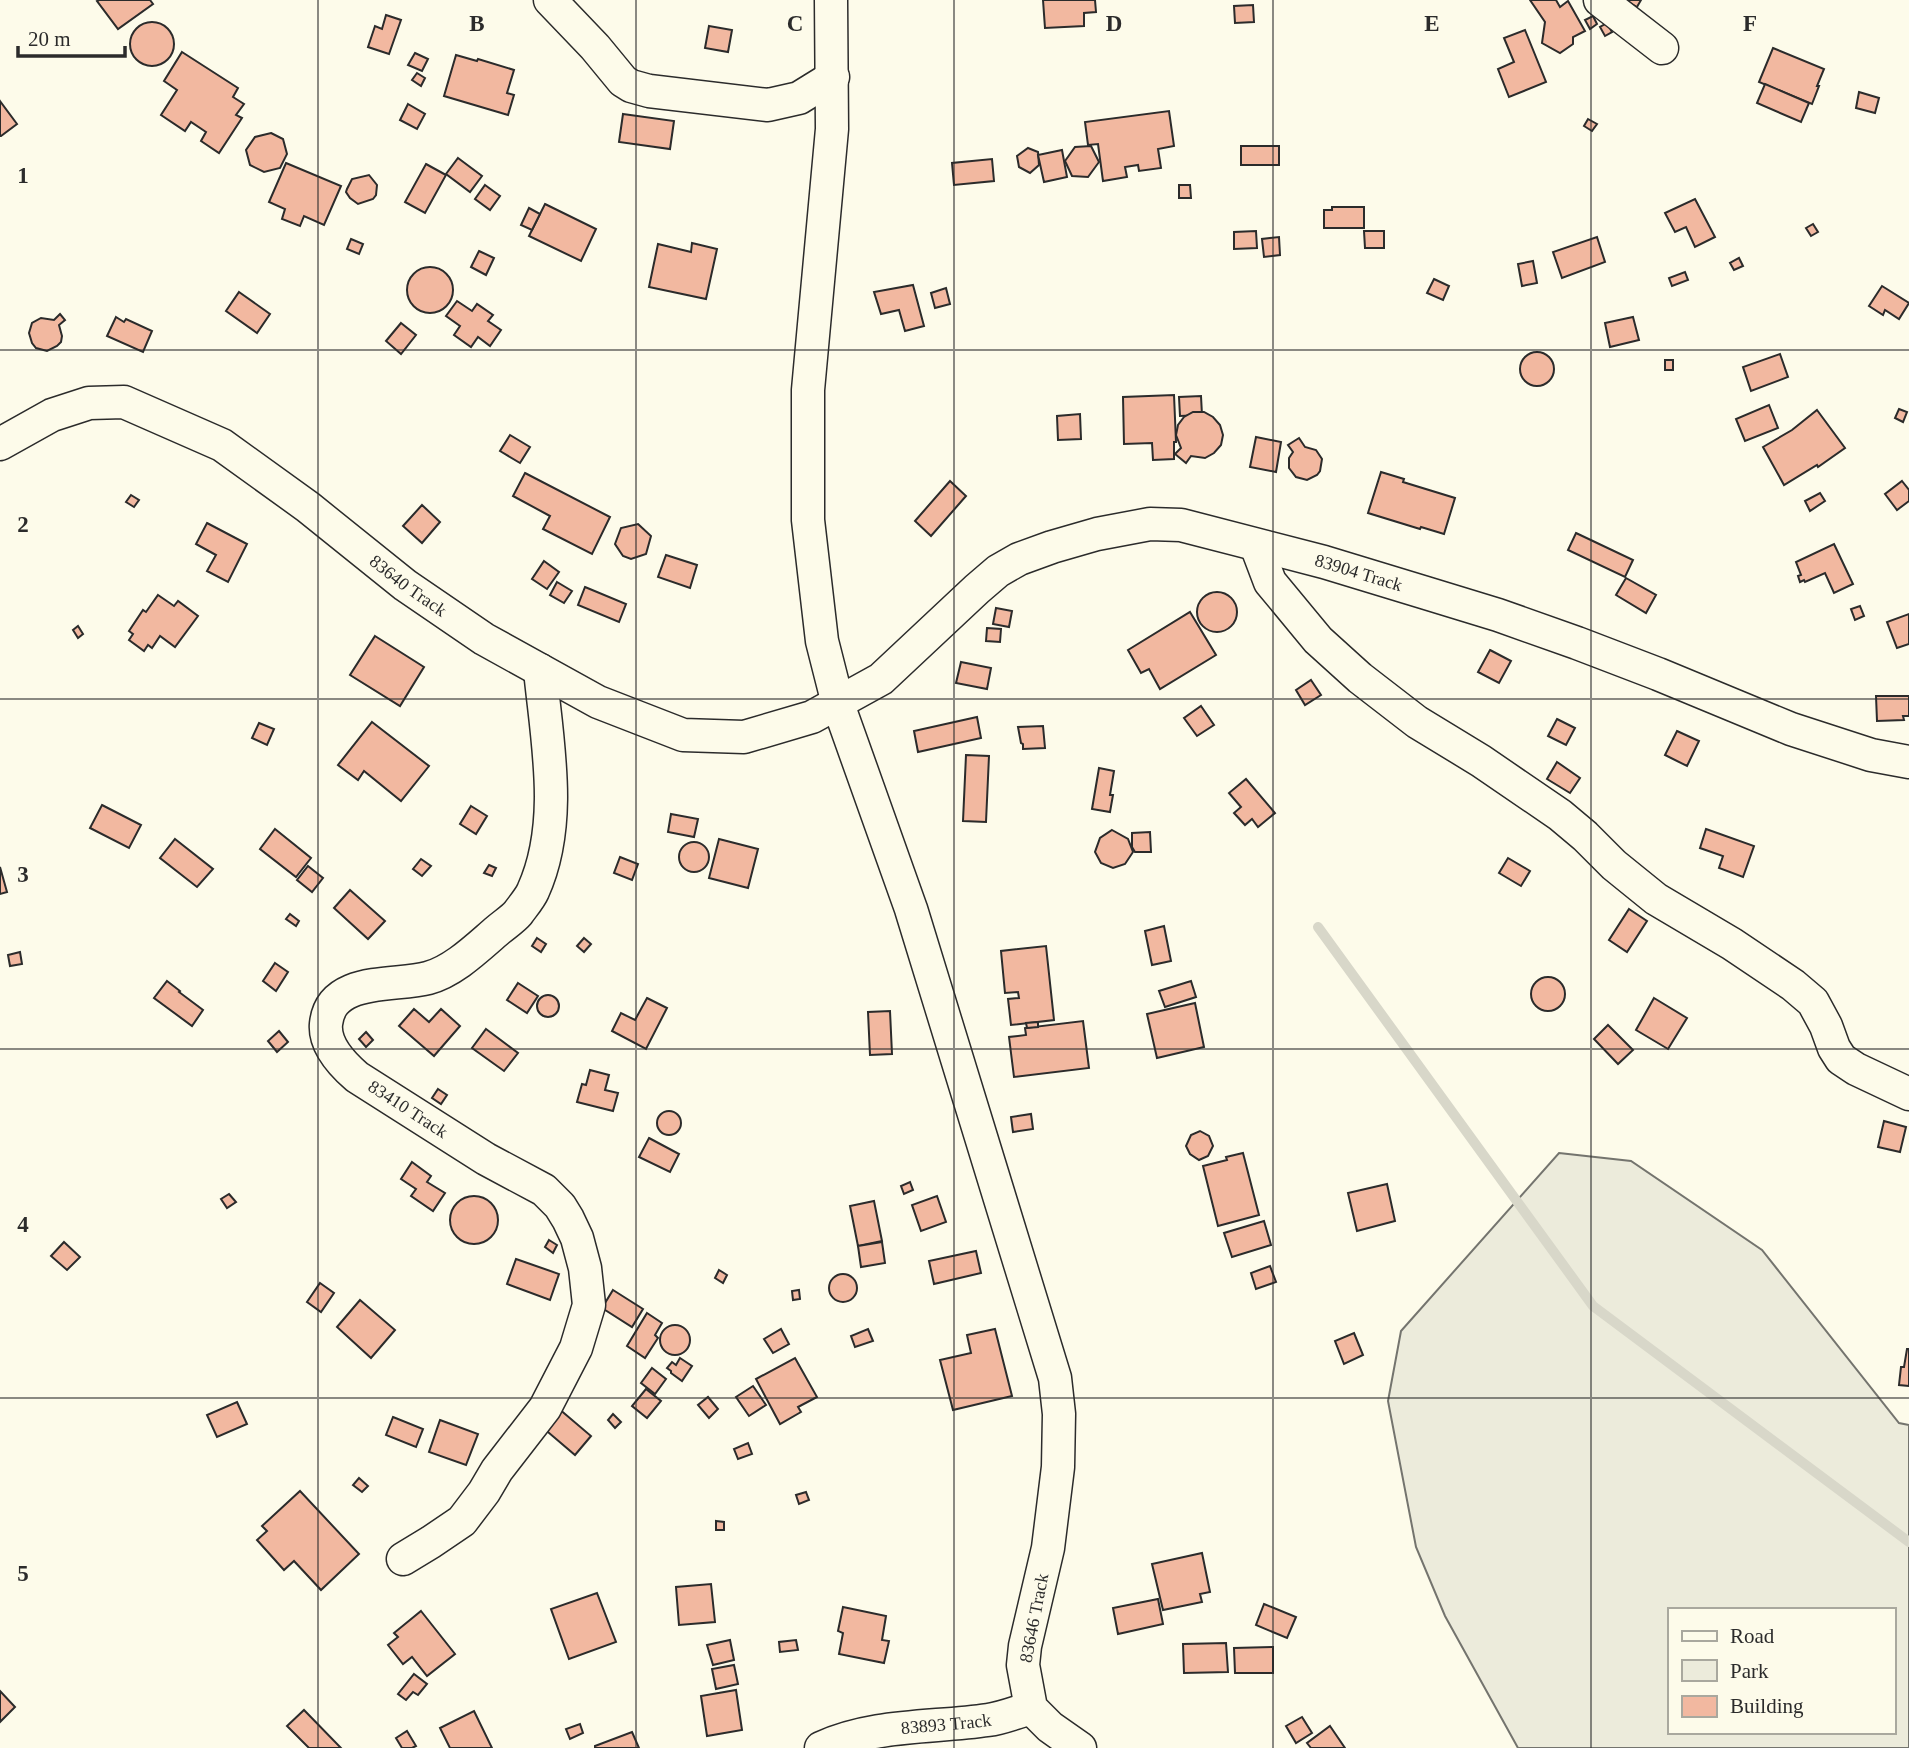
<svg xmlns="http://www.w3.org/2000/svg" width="1909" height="1748" viewBox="0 0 1909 1748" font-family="'Times New Roman',serif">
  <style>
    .green { fill: #ecebdb; stroke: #74746e; stroke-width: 2; fill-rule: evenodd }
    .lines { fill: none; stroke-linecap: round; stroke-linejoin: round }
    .stream { stroke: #d8d7c9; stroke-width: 10 }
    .building { fill: #f2b8a0; stroke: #2b2b2b; stroke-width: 2 }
    .minor-casing { stroke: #2b2b2b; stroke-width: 35 }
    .minor { stroke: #fdfbea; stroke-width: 32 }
    .grid { fill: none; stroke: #2b2b2b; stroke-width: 2; stroke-opacity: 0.55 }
    .labels { text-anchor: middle; stroke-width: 5; stroke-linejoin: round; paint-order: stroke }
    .street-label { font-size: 18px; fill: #2b2b2b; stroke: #fdfbea }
    .grid-label { font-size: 23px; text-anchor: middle; font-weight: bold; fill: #2b2b2b; stroke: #fdfbea; stroke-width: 5; stroke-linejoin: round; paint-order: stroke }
  </style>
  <rect width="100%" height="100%" fill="#fdfbea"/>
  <path class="green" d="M1559 1153 1631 1161 1762 1250 1899 1423 1909 1425V1748H1518L1445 1616 1416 1547 1388 1401 1401 1331ZM1669 1610H1893V1732H1669Z"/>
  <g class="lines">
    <path class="stream" d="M1318 927 1593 1306 1909 1542"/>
  </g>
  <g class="building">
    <path d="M99 0H150L153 4 118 29 97 1Z"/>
    <path d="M1043 0H1095L1096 12 1084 13V26L1045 28Z"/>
    <path d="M1530 0H1556L1560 7 1568 1 1585 31 1573 37V44L1560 53 1542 43 1545 22Z"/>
    <path d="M1629 0H1641L1637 7 1628 2Z"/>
    <path d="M1253 5 1254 22 1235 23 1234 6Z"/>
    <path d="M386 15 401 20 389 54 368 47 375 26 382 29Z"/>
    <path d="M1593 16 1597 24 1590 29 1585 20Z"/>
    <circle cx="152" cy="44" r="22"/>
    <path d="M1607 23 1612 32 1605 36 1600 27Z"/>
    <path d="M709 26 732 30 728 52 705 48Z"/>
    <path d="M1525 30 1546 82 1509 97 1498 69 1514 62 1504 38Z"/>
    <path d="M1773 48 1824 69 1817 86H1819L1812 104 1759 82Z"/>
    <path d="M182 52 238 88 233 97 244 104 236 115 242 118 219 153 201 141 206 132 191 122 185 131 161 115 177 90 164 81Z"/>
    <path d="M415 53 428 59 422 71 408 65Z"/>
    <path d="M456 55 477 61 478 59 514 70 507 93 514 95 508 115 444 96Z"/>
    <path d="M417 73 425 78 421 86 412 80Z"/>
    <path d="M1765 84 1809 103 1801 122 1757 103Z"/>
    <path d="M1859 92 1879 98 1875 113 1856 108Z"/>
    <path d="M0 101 17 124 1 136H0Z"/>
    <path d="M408 104 425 114 417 129 400 120Z"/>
    <path d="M1169 111 1174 146 1158 149 1161 168 1139 171 1138 165 1125 167 1127 177 1103 181 1098 144 1088 145 1085 122Z"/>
    <path d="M623 114 674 121 670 149 619 142Z"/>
    <path d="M1588 119 1597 124 1592 131 1584 126Z"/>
    <path d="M271 133 283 139 287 154 280 168 264 172 250 165 246 150 255 137Z"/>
    <path d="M1091 146 1099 162 1088 177 1072 176 1065 161 1075 147Z"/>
    <rect x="1241" y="146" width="38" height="19"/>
    <path d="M1028 148 1038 152 1039 165 1030 173 1019 167 1017 156Z"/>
    <path d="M1062 150 1067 177 1044 182 1038 155Z"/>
    <path d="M458 158 482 176 470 192 446 174Z"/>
    <path d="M992 159 994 181 954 185 952 163Z"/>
    <path d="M286 163 341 186 324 225 304 216 300 226 282 219 285 209 269 202Z"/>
    <path d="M426 164 446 175 425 213 405 202Z"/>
    <path d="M369 175 377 185 376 195 373 199 358 204 350 198 346 192 347 189 352 179Z"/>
    <path d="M485 185 500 196 490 210 475 199Z"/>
    <path d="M1179 185H1190L1191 198H1179Z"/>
    <path d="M1695 199 1715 237 1695 247 1686 227 1675 232 1665 213Z"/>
    <path d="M545 204 596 229 581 261 529 236Z"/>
    <path d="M1332 207H1364V228H1324V210H1332Z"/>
    <path d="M529 208 540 214 532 230 521 225Z"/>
    <path d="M1813 224 1818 232 1811 236 1806 228Z"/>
    <path d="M1256 231 1257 248 1234 249V232Z"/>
    <path d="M1364 231H1384V248H1365Z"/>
    <path d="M1279 237 1280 255 1264 257 1262 239Z"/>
    <path d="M1597 237 1605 262 1562 278 1553 252Z"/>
    <path d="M351 239 363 244 359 254 347 249Z"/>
    <path d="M692 243 717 249 706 299 649 287 658 244 691 252Z"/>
    <path d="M479 251 494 258 486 275 471 267Z"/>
    <path d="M1739 258 1743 266 1734 270 1730 263Z"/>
    <path d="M1533 261 1537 283 1522 286 1518 264Z"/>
    <circle cx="430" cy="290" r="23"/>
    <path d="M1685 272 1688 280 1672 286 1669 278Z"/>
    <path d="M1434 279 1449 286 1443 300 1427 293Z"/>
    <path d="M913 285 924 326 905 331 899 310 881 314 874 292Z"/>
    <path d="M1882 286 1909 303 1899 319 1885 310 1883 315 1869 306Z"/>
    <path d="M946 288 950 304 935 308 931 293Z"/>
    <path d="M239 292 270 314 257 333 226 311Z"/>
    <path d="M457 301 472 311 477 304 493 315 488 321 501 330 490 346 478 337 471 347 454 335 460 326 446 316Z"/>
    <path d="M60 314 65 320 59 325 62 336 61 342 57 346 47 351 36 348 32 343 29 333 32 323 41 318 54 320Z"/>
    <path d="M116 317 124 322 126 319 152 331 143 352 107 336Z"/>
    <path d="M1633 317 1639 340 1610 347 1605 323Z"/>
    <path d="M401 323 416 335 401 354 386 341Z"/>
    <circle cx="1537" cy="369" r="17"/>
    <path d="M1780 354 1788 377 1751 391 1743 367Z"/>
    <rect x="1665" y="360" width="8" height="10"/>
    <path d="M1174 395 1176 442H1174V459L1153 460 1152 443 1124 444 1123 397Z"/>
    <path d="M1201 396 1202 415 1180 416 1179 397Z"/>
    <path d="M1769 405 1778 428 1745 441 1736 419Z"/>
    <path d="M1899 409 1907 412 1903 422 1895 418Z"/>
    <path d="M1817 410 1845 448 1818 467 1817 465 1784 485 1763 447 1792 430Z"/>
    <path d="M1193 412H1204L1213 417 1220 425 1223 435 1221 445 1214 453 1205 458 1191 456 1186 463 1175 454 1181 448 1176 435 1178 425 1184 417Z"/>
    <path d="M1080 414 1081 439 1058 440 1057 416Z"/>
    <path d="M510 435 530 447 520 463 500 451Z"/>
    <path d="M1256 437 1281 442 1276 472 1250 467Z"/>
    <path d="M1299 438 1305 447 1316 450 1322 459 1320 471 1317 475 1307 480 1296 477 1289 468V458L1293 452 1288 445Z"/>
    <path d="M1381 472 1404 479 1403 482 1455 498 1444 534 1421 527 1420 529 1368 513Z"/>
    <path d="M525 473 610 517 592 554 543 529 550 516 513 496Z"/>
    <path d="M950 481 966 496 931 536 915 521Z"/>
    <path d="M1902 481 1909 490V501L1897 510 1885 494Z"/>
    <path d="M1820 493 1825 501 1810 511 1805 501Z"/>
    <path d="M131 495 139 500 134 507 126 502Z"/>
    <path d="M422 505 440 522 422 543 403 526Z"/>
    <path d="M207 523 247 544 228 582 207 571 216 555 196 544Z"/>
    <path d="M638 524 651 536 646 554 631 559 623 556 615 544 621 528Z"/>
    <path d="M1576 533 1633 560 1625 577 1568 550Z"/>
    <path d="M1834 544 1853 584 1834 593 1825 573 1805 582 1804 580 1800 582 1798 576 1801 575 1796 562Z"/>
    <path d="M666 555 697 565 690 588 658 577Z"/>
    <path d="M544 561 559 572 547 589 532 579Z"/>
    <path d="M1626 578 1656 595 1646 613 1616 595Z"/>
    <path d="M557 582 572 591 564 603 550 595Z"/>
    <path d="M585 587 626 604 619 622 578 605Z"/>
    <circle cx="1217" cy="612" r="20"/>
    <path d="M158 595 174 606 178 601 198 616 175 647 160 636 152 648 148 645 144 651 129 640 133 634 129 631 143 610 146 612Z"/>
    <path d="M1860 606 1864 616 1855 620 1851 609Z"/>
    <path d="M996 608 1012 611 1009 627 993 624Z"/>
    <path d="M1190 612 1216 655 1160 689 1149 669 1141 673 1128 650Z"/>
    <path d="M1909 614V644L1897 648 1887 622Z"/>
    <path d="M78 626 83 634 78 638 73 630Z"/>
    <path d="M987 628 1001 629 1000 642 986 641Z"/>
    <path d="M375 636 424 667 400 706 350 675Z"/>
    <path d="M1490 650 1511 661 1499 683 1478 672Z"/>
    <path d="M961 662 991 668 987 689 956 683Z"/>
    <path d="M1311 680 1321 695 1305 705 1296 690Z"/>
    <path d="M1876 696H1909V716H1903L1904 720 1877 721Z"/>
    <path d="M1201 706 1214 725 1197 736 1184 718Z"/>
    <path d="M977 717 981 738 918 752 914 731Z"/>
    <path d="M1557 719 1575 728 1566 745 1548 736Z"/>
    <path d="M372 722 429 766 401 801 364 771 358 780 338 765Z"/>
    <path d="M259 723 274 729 267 745 252 738Z"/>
    <path d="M1043 726 1045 748 1023 749V744L1021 743 1018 727Z"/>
    <path d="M1677 731 1699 741 1687 766 1665 755Z"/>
    <path d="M966 755 989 756 986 822 963 821Z"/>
    <path d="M1557 762 1580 778 1570 793 1547 779Z"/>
    <path d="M1099 768 1114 771 1110 795H1113L1110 812 1092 809Z"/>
    <path d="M1246 779 1275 813 1258 827 1252 819 1245 825 1234 813 1241 807 1229 793Z"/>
    <path d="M102 805 141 825 129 848 90 828Z"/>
    <path d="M471 806 487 816 476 834 460 824Z"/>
    <path d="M671 814 698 819 694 837 668 832Z"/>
    <path d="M275 829 311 858 296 877 260 849Z"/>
    <path d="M1706 829 1754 846 1743 877 1719 868 1723 856 1700 848Z"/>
    <path d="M1112 830 1128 839 1133 852 1125 864 1113 868 1101 863 1095 852 1100 838Z"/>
    <path d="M1150 832 1151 852H1135L1132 847V833Z"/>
    <path d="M175 839 213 869 197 887 160 858Z"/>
    <path d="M719 839 758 849 748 888 709 878Z"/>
    <circle cx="694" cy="857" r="15"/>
    <path d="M620 857 638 864 632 880 614 873Z"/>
    <path d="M1508 858 1530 871 1521 886 1499 873Z"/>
    <path d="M421 859 431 866 422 876 413 869Z"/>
    <path d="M489 865 496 868 492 876 484 873Z"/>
    <path d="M308 866 323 878 312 892 297 880Z"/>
    <path d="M0 867 7 892 0 894Z"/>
    <path d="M350 890 385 921 368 939 334 908Z"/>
    <path d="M1629 909 1647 921 1627 952 1609 940Z"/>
    <path d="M290 914 299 921 296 926 286 919Z"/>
    <path d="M1164 926 1171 961 1152 965 1145 931Z"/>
    <path d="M537 938 546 944 541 952 532 946Z"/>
    <path d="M584 938 591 944 584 952 577 946Z"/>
    <path d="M1046 946 1054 1020 1011 1025 1008 999 1019 998 1018 992 1005 993 1001 951Z"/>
    <path d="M20 952 22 964 10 966 8 955Z"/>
    <path d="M275 963 288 972 276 991 263 981Z"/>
    <circle cx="1548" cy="994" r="17"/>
    <path d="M167 981 180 991 179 992 203 1010 192 1026 154 998Z"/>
    <path d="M1191 981 1196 997 1165 1007 1159 991Z"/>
    <path d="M518 983 538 996 527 1013 507 1000Z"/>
    <circle cx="548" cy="1006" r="11"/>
    <path d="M647 998 667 1008 646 1049 612 1031 621 1013 635 1020Z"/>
    <path d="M1654 998 1687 1018 1668 1049 1636 1030Z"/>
    <path d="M1195 1003 1204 1047 1157 1058 1147 1014Z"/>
    <path d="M414 1009 429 1022 441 1009 460 1026 434 1056 399 1026Z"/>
    <path d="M890 1011 892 1054 870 1055 868 1012Z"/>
    <path d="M1083 1021 1089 1068 1014 1077 1009 1037 1026 1035 1025 1028Z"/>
    <path d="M1038 1022V1027L1027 1028 1026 1023Z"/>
    <path d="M1608 1025 1633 1050 1618 1064 1594 1039Z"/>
    <path d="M486 1029 518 1053 504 1071 472 1048Z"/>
    <path d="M279 1031 288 1042 277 1052 268 1041Z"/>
    <path d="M366 1032 373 1040 366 1047 359 1039Z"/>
    <path d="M590 1070 609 1075 605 1090 618 1093 613 1111 577 1102 582 1084 586 1085Z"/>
    <path d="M438 1089 447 1095 441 1104 432 1098Z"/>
    <circle cx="669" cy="1123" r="12"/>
    <path d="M1031 1114 1033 1129 1013 1132 1011 1117Z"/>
    <path d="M1884 1121 1906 1127 1900 1152 1878 1147Z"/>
    <path d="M1200 1131 1209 1136 1213 1146 1208 1156 1199 1160 1190 1154 1186 1146 1191 1135Z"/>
    <path d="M649 1138 679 1154 670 1172 639 1157Z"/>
    <path d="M1243 1153 1259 1215 1218 1226 1203 1166 1227 1160 1226 1157Z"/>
    <path d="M412 1162 431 1176 427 1182 445 1193 433 1211 411 1196 416 1189 401 1179Z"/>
    <path d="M910 1182 913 1190 904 1194 901 1186Z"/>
    <path d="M1387 1184 1395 1221 1357 1231 1348 1193Z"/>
    <path d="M229 1194 236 1202 227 1208 221 1199Z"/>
    <path d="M937 1196 946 1222 921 1231 912 1205Z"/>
    <circle cx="474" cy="1220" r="24"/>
    <path d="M874 1201 882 1241 858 1246 850 1206Z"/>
    <path d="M1264 1221 1271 1245 1232 1257 1224 1233Z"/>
    <path d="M549 1240 557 1245 553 1253 545 1247Z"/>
    <path d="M64 1242 80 1257 67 1270 51 1256Z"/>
    <path d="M882 1242 885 1263 861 1267 858 1246Z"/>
    <path d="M976 1251 981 1273 934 1284 929 1261Z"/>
    <path d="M516 1259 559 1274 550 1300 507 1284Z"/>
    <path d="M1270 1266 1276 1282 1256 1289 1251 1273Z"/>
    <path d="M719 1270 727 1275 723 1283 715 1278Z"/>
    <circle cx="843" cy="1288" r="14"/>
    <path d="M320 1283 334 1293 321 1312 307 1302Z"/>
    <path d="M613 1290 643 1309 632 1327 602 1308Z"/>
    <path d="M799 1290 800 1299 793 1300 792 1291Z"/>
    <path d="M360 1300 395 1330 371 1358 337 1327Z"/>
    <path d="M647 1313 662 1323 655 1335 658 1338 645 1358 627 1346Z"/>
    <circle cx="675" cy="1340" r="15"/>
    <path d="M781 1329 789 1344 773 1353 764 1339Z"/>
    <path d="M868 1329 873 1341 855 1347 851 1336Z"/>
    <path d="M995 1329 1012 1396 953 1410 940 1360 971 1353 967 1335Z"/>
    <path d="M1354 1333 1363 1355 1344 1364 1335 1341Z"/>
    <path d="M1907 1349H1909V1386L1899 1385 1901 1367H1904Z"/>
    <path d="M680 1358 692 1366 682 1381 671 1373V1371L667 1368 672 1362 676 1365Z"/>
    <path d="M795 1358 817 1397 798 1407 801 1412 780 1424 756 1379Z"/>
    <path d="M652 1368 666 1379 655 1394 641 1383Z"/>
    <path d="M753 1386 766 1405 749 1416 736 1397Z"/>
    <path d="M646 1389 661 1401 647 1418 632 1406Z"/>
    <path d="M708 1397 718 1409 709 1418 698 1405Z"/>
    <path d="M237 1402 247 1424 217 1437 207 1415Z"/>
    <path d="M558 1408 591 1436 575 1455 542 1427Z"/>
    <path d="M613 1414 621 1422 615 1428 608 1420Z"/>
    <path d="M393 1417 423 1429 416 1447 386 1435Z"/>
    <path d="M440 1420 478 1434 466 1465 429 1452Z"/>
    <path d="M748 1443 752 1454 738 1459 734 1449Z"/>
    <path d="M359 1478 368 1486 362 1492 353 1485Z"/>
    <path d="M300 1491 359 1554 321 1590 294 1561 284 1570 257 1540 267 1531 262 1526Z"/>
    <path d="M806 1492 809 1500 799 1504 796 1495Z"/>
    <path d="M716 1521 724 1522V1530H716Z"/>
    <path d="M1202 1553 1210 1592 1200 1594 1202 1602 1163 1610 1152 1564Z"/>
    <path d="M711 1584 715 1622 679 1625 676 1587Z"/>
    <path d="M597 1593 616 1642 569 1659 551 1609Z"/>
    <path d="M1158 1599 1163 1624 1118 1634 1113 1608Z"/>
    <path d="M1264 1604 1296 1617 1287 1638 1256 1625Z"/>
    <path d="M843 1607 886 1616 882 1640 889 1641 884 1663 839 1654 843 1633 838 1631Z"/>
    <path d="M421 1611 455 1654 427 1676 412 1657 403 1664 388 1645 398 1637 394 1633Z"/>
    <path d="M730 1640 734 1660 713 1665 707 1645Z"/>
    <path d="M796 1640 798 1650 780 1652 779 1642Z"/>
    <path d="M1226 1643 1228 1672 1184 1673 1183 1644Z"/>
    <path d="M1273 1647V1673H1235L1234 1648Z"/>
    <path d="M734 1665 738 1684 716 1689 712 1669Z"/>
    <path d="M414 1674 427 1684 418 1695 413 1692 406 1700 398 1694Z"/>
    <path d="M736 1690 742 1730 707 1736 701 1696Z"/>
    <path d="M0 1691 15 1707 0 1722Z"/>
    <path d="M304 1710 341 1748H309L287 1726Z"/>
    <path d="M474 1711 492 1748H450L440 1728Z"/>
    <path d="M1302 1717 1312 1733 1296 1743 1286 1726Z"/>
    <path d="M580 1724 583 1733 570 1739 566 1729Z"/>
    <path d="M1330 1726 1345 1748H1311L1307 1743Z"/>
    <path d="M407 1731 416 1746 412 1748H402L396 1738Z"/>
    <path d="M632 1732 639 1748H595V1746Z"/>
  </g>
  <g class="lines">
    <defs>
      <g id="minor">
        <path d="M550 0 595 47 623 81 631 86 649 91 768 105 799 98 833 77"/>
        <path d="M831 0 832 129 808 390V520L822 641 838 704 911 909 1055 1378 1059 1414 1058 1467 1048 1548 1025 1646 1023 1665 1031 1708 1050 1727 1080 1748"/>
        <path d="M1600 0 1662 48"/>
        <path id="s1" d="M0 444 52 415 89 403 124 402 222 445 308 507 405 585 484 639 598 702 683 735 744 737 812 717 881 679 977 589 998 571 1019 559 1052 547 1097 534 1150 524 1181 525 1324 562 1426 593 1498 615 1577 643 1658 674 1791 729 1871 755 1909 762"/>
        <path d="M1256 545 1270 582 1318 640 1360 678 1417 722 1481 761 1560 815 1585 836 1614 865 1656 899 1732 944 1793 985 1813 1002 1826 1026 1834 1048 1841 1059 1856 1069 1909 1094"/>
        <path d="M403 1559 431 1542 462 1521 484 1492 497 1470 545 1408 576 1348 589 1305 585 1268 577 1238 568 1219 560 1206 544 1190 486 1159 357 1077C342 1064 324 1045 326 1024 331 976 395 987 428 978 454 971 478 947 498 930 505 924 513 919 518 913 523 906 530 898 533 891 564 823 547 741 540 670"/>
        <path id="s2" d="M821 1748C873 1724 932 1728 988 1720 1003 1718 1017 1712 1031 1708"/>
      </g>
    </defs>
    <use href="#minor" class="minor-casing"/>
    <use href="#minor" class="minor"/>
  </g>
  <path class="grid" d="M318 0V1748M636 0V1748M954 0V1748M1273 0V1748M1591 0V1748M0 350H1909M0 699H1909M0 1049H1909M0 1398H1909"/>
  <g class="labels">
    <g class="street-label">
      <text dy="6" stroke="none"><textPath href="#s1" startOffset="1533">83904 Track</textPath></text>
      <text dy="6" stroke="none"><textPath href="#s1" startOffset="474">83640 Track</textPath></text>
      <text transform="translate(408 1109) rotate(33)" y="6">83410 Track</text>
      <text transform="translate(1034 1618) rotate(-79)" y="6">83646 Track</text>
      <text dy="6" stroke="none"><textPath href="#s2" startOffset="128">83893 Track</textPath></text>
    </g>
  </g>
  <g class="grid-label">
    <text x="477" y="31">B</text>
    <text x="795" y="31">C</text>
    <text x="1114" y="31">D</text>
    <text x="1432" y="31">E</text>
    <text x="1750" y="31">F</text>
    <text x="23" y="183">1</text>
    <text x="23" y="532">2</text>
    <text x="23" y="882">3</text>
    <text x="23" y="1232">4</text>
    <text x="23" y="1581">5</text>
  </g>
  <rect x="1668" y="1608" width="228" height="126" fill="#fdfbea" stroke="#a9a89e" stroke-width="2"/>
  <rect x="1682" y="1631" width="35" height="10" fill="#fdfbea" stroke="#a9a89e" stroke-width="2"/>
  <text x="1730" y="1643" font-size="21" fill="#2b2b2b">Road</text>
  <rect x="1682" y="1660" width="35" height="21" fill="#ecebdb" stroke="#a9a89e" stroke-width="2"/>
  <text x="1730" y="1678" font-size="21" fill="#2b2b2b">Park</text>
  <rect x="1682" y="1696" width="35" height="21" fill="#f2b8a0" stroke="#a9a89e" stroke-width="2"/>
  <text x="1730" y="1713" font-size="21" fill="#2b2b2b">Building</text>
  <path d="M18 46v10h107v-10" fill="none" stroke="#2b2b2b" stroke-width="3.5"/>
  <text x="28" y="46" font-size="21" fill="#2b2b2b" stroke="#fdfbea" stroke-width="5" paint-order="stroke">20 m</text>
</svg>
